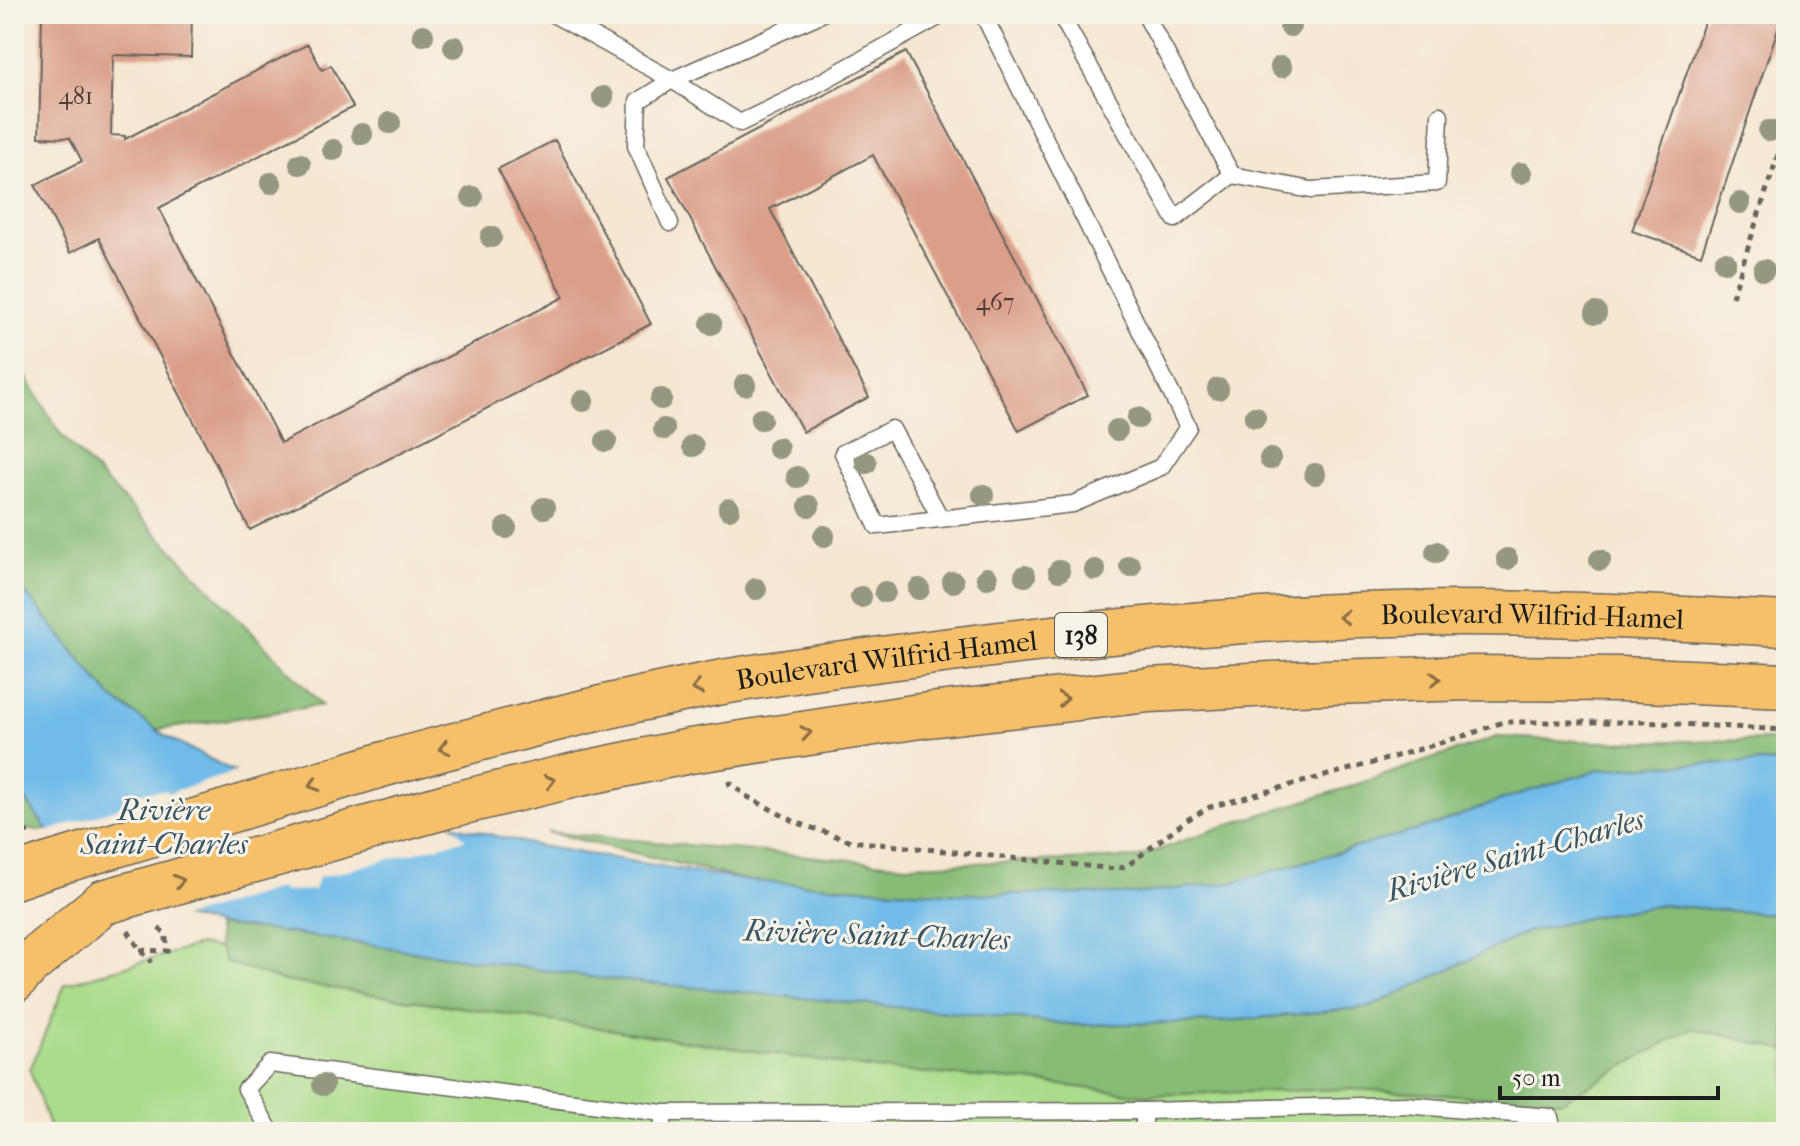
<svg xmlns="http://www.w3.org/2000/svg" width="1800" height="1146" viewBox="0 0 1800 1146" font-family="'IM FELL French Canon',serif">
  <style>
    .green { fill: #aadc8b; stroke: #637c54; stroke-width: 2 }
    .forest { fill: #87bc77; stroke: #526c4a; stroke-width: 2 }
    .water { fill: #6fbbe8; stroke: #466c82; stroke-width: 2 }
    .pier { fill: #f5e7d2 }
    .building { fill: #da9e89 }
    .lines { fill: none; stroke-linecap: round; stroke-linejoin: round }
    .service-casing { stroke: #68635c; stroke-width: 19 }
    .primary-casing { stroke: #68635c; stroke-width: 47 }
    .path { stroke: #68635c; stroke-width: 5; stroke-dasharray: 6 6; stroke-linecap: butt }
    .service { stroke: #fff; stroke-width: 16 }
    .primary { stroke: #f6c06b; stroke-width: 44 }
    .primary-bridge-casing { stroke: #68635c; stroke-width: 47; stroke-linecap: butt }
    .primary-bridge { stroke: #f6c06b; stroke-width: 44 }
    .tree { fill: #959780 }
    .oneway { stroke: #896e44 }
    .labels { text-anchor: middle; stroke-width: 6; stroke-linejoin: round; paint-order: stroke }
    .number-label { font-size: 24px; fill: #4c3c37 }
    .shield { fill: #f7f3e8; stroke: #5e5c59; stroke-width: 2 }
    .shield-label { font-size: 26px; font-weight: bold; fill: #1c1c1c }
    .street-label { font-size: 28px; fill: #1c1c1c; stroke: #f7f3e8 }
    .water-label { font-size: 30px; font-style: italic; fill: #395463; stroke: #f7f3e8 }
  </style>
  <rect width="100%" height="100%" fill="#f7f3e8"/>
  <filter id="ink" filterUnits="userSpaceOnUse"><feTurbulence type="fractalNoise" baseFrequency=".0125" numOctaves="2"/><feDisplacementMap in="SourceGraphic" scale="16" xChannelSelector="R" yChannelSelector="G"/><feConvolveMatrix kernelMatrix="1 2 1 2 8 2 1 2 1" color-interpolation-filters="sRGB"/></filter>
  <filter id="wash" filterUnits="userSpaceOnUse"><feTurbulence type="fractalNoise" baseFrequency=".006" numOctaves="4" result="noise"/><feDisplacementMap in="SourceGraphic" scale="32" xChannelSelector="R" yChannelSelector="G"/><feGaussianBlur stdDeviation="1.8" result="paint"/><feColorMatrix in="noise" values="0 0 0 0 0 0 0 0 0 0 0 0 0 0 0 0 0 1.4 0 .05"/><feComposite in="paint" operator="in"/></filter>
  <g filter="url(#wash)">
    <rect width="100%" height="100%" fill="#f5e7d2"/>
    <path class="green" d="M1786 915V1132H51L30 1070 65 984 199 945 219 948 217 925 276 931Z"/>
    <g class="forest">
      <path d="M14 357 61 435 322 705 157 730 111 697 14 579Z"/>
      <path d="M1497 737 1597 742 1786 740V765L1767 762 1658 765 1599 770 1506 798 1438 824 1230 884 1133 894H960L750 881 547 832 906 865 1136 858 1224 826 1343 789Z"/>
      <path d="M14 783 47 830H14Z"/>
      <path d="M1662 905 1786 915V1050L1692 1028 1562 1101 1352 1089 1145 1095 1026 1081 875 1069 283 981 225 962 219 946 217 925 276 931 597 978 1080 1025 1217 1022 1370 1007 1527 932 1599 915Z"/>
    </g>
    <path class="water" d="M14 579 111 697 165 736 235 772 329 796 539 846 750 881 960 894H1133L1230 883 1438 824 1506 798 1599 770 1658 765 1767 762 1786 765V915L1662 905 1599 915 1527 932 1370 1007 1217 1022 1080 1025 597 978 276 931 217 925 123 901 47 830 14 783Z"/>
    <path class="pier" d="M241 770 446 820 466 839 318 878 314 890 283 892 281 888 179 919 123 905 46 832 130 804 134 793 167 790 168 793Z"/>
    <g id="blocks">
      <g class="building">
        <path d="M42 14H192L191 57 113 55 111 135 125 136V139L308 44 322 70 331 65 353 107 159 208 281 443 564 297 498 169 555 140 651 324 250 530 99 238 70 253 35 185 82 161 70 138 39 137Z"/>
        <path d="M1707 14H1783L1701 255 1632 231Z"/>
        <path d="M906 52 1088 395 1019 431 873 155 770 209 869 397 803 432 668 177Z"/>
      </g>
    </g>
  </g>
  <g filter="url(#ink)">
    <use href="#blocks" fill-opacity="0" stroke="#68635c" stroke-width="2"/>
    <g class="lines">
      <defs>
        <g id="service">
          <path d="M553 14 672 80 821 14"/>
          <path d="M1060 14 1175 219 1232 175 1311 190 1437 183 1440 115"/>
          <path d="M1145 14 1232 175"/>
          <path d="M670 223 636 146 638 101 672 80 740 123 790 99 944 14"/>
          <path d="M941 519 892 429 843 453 877 526 1073 504 1161 467 1188 427 983 14"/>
          <path d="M271 1132 246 1089 270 1064 663 1113 1144 1111 1405 1105 1550 1117 1553 1132"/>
          <path d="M663 1132V1113"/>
          <path d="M1144 1132V1111"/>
        </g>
        <g id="primary">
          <path id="s1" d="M388 763C496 734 603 705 712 684 791 670 871 660 951 650 1117 629 1285 614 1453 613 1564 613 1675 618 1786 624"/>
          <path d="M447 806 575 775 690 751 920 716 1149 690 1294 683 1473 678 1621 679 1786 686"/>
          <path d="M14 877 46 866"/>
          <path d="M14 980 29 964 104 902"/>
        </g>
      </defs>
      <use href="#service" class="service-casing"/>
      <use href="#primary" class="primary-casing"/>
      <g class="path">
        <path d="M1732 297 1786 130"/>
        <path d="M727 784 731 783 746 796 795 822 851 841 1115 869 1127 866 1185 821 1210 807 1380 761 1470 734 1503 722H1642L1786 730"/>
        <path d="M14 831 29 832"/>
        <path d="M128 931 140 950 152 962"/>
        <path d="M140 950 168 951 165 933 155 926"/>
      </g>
      <use href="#service" class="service"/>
      <use href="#primary" class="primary"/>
      <defs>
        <g id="primary-bridge">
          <path d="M46 866 388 763"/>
          <path d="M104 902 447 806"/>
        </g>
      </defs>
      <use href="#primary-bridge" class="primary-bridge-casing"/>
      <use href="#primary-bridge" class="primary-bridge"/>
    </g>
    <g class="tree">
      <circle cx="1290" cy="26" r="11"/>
      <circle cx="423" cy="35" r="11"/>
      <circle cx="454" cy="47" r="11"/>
      <circle cx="1281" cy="67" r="11"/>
      <circle cx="603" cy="97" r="11"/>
      <circle cx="390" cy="123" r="11"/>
      <circle cx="1769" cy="131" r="11"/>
      <circle cx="362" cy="134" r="11"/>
      <circle cx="333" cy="150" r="11"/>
      <circle cx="300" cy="164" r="11"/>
      <circle cx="1521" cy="173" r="11"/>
      <circle cx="271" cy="183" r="11"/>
      <circle cx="472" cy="197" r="11"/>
      <circle cx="1740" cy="203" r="11"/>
      <circle cx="491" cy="237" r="11"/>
      <circle cx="1725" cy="262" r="11"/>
      <circle cx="1764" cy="270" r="11"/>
      <circle cx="1596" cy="313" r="11"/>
      <circle cx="711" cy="324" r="11"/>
      <circle cx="745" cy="385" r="11"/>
      <circle cx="1218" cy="389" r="11"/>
      <circle cx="661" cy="399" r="11"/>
      <circle cx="583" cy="401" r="11"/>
      <circle cx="1255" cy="417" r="11"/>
      <circle cx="1138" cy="418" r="11"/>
      <circle cx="761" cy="419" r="11"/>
      <circle cx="664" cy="429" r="11"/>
      <circle cx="1117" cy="430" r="11"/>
      <circle cx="606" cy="441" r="11"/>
      <circle cx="693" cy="446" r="11"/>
      <circle cx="778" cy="448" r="11"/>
      <circle cx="1270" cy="459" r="11"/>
      <circle cx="866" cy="463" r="11"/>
      <circle cx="1315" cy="474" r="11"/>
      <circle cx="797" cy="477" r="11"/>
      <circle cx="983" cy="495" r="11"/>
      <circle cx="809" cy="506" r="11"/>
      <circle cx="544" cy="508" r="11"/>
      <circle cx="729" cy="509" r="11"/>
      <circle cx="506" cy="528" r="11"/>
      <circle cx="824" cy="536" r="11"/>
      <circle cx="1436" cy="552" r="11"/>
      <circle cx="1507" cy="559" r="11"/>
      <circle cx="1600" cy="560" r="11"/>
      <circle cx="1130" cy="566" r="11"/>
      <circle cx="1095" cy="570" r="11"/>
      <circle cx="1059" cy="571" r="11"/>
      <circle cx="1025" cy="576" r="11"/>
      <circle cx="987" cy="578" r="11"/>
      <circle cx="953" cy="582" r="11"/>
      <circle cx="756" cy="589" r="11"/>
      <circle cx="919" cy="589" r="11"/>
      <circle cx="885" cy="592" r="11"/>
      <circle cx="861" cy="597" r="11"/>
      <circle cx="323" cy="1085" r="11"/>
    </g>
    <defs><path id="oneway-chevron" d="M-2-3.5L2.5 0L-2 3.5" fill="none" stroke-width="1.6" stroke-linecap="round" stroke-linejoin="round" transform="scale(2)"/></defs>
    <g class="oneway">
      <use href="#oneway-chevron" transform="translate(1344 617) rotate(178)"/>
      <use href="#oneway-chevron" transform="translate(1435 679) rotate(-2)"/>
      <use href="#oneway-chevron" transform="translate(697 688) rotate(168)"/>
      <use href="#oneway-chevron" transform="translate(1063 699) rotate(-6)"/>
      <use href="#oneway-chevron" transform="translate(806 733) rotate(-9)"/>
      <use href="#oneway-chevron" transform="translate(444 748) rotate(165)"/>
      <use href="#oneway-chevron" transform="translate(550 781) rotate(-14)"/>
      <use href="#oneway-chevron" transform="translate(314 785) rotate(163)"/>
      <use href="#oneway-chevron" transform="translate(179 881) rotate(-16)"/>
    </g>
  </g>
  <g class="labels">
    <g class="number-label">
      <text x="76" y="104">481</text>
      <text x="995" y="310">467</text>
    </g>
    <rect class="shield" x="1055" y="613" width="52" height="44" rx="6"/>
    <g class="shield-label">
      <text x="1081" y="644">138</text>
    </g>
    <g class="street-label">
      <text dy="10" stroke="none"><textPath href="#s1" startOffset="1158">Boulevard Wilfrid-Hamel</textPath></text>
      <text dy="10" stroke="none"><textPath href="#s1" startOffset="510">Boulevard Wilfrid-Hamel</textPath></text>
    </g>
    <g class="water-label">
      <text x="164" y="820">Rivière<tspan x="164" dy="34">Saint-Charles</tspan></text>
      <text transform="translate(1515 855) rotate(-16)" y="10">Rivière Saint-Charles</text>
      <text transform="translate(877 935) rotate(2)" y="10">Rivière Saint-Charles</text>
    </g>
  </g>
  <rect width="1800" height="1146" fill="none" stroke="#f7f3e8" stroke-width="48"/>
  <path d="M1500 1086v12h218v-12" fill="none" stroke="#1c1c1c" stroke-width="4"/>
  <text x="1512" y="1086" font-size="24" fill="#1c1c1c" stroke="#f7f3e8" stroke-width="6" paint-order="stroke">50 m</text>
</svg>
